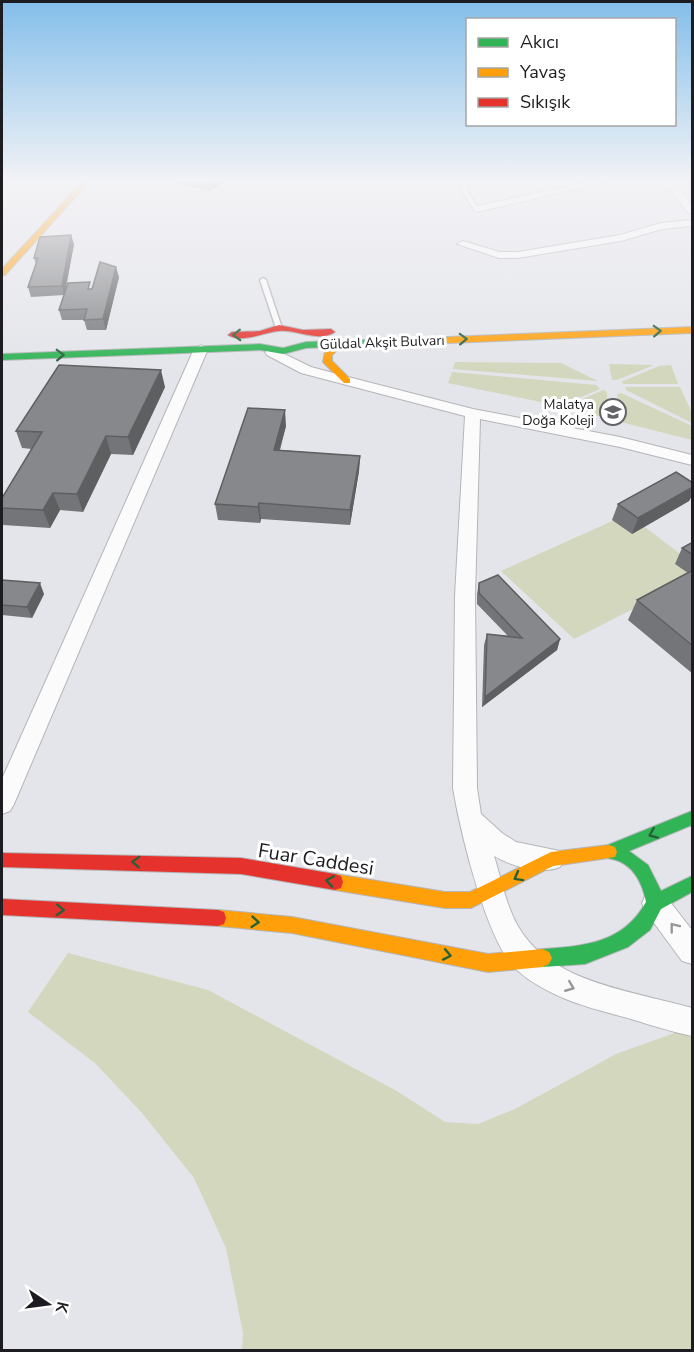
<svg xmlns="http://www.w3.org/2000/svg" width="694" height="1352" viewBox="0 0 694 1352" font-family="'Nunito Sans',sans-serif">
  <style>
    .green { fill: #d2d7bd }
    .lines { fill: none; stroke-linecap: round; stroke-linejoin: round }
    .lane-casing { stroke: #b4b5b8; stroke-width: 3 }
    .street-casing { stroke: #b4b5b8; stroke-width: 2 }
    .fast-casing { stroke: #b4b5b8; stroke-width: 2 }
    .slow-casing { stroke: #b4b5b8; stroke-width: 2 }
    .jam-casing { stroke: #b4b5b8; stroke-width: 2 }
    .lane { fill: #fbfbfc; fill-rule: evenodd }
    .street { fill: #fbfbfc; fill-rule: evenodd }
    .fast { fill: #30b455; fill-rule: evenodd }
    .slow { fill: #ff9f0a; fill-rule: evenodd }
    .jam { fill: #e5322d; fill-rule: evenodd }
    .wall { fill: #747578 }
    .shaded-wall { fill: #5e5f61 }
    .building { fill: #87888b; stroke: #5e5f61; stroke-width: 1.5 }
    .oneway { stroke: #266138 }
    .oneway2 { stroke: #979799 }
    .labels { text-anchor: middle; stroke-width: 6; stroke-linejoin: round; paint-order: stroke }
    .far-street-label { font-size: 14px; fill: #1d1d21; stroke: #fff }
    .far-poi-label { font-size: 14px; fill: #1d1d21; stroke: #fff; text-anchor: end }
    .near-street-label { font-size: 20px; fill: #1d1d21; stroke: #fff }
  </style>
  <rect width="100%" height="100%" fill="#e4e5ea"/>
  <g class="green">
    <path d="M455 362 561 363 598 381 453 369Z"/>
    <path d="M609 364 654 365 617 380H612Z"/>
    <path d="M671 365 678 384H624L621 382 659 366Z"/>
    <path d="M452 372 596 385 600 389 560 406 448 383Z"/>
    <path d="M625 387H680L692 413V423L626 390Z"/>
    <path d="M603 390 607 392 608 418 563 408Z"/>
    <path d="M621 393 692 426V440L621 422 617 394Z"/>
    <path d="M628 514 692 563V579L574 639 501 571Z"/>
    <path d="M68 953 208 990 395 1090 445 1122 478 1124 515 1109 616 1054 680 1031 692 1038V1350H242L243 1333 226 1248 194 1178 142 1113 96 1064 28 1012Z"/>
  </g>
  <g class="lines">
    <defs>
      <g id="lane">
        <path d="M465 181H470L466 189 479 210H475L460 189Z"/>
        <path d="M263 278 266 280 282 328 281 329 276 328 260 280Z"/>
      </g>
      <g id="street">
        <path d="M590 181H610L477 212 472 209 477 206Z"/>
        <path d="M663 181H673L692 205V214L688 213Z"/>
        <path d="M692 220V226L662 229 621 241 518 258H499L457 244 463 241 500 252H518L620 235 661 223Z"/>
        <path d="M201 345 208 349 14 804 10 811 2 814V779L194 349Z"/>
        <path d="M272 348 311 367 352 378 473 409 620 437 692 455V465L620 447 480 419 475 596 477 788 481 814 502 833 516 842 560 851 564 859 560 867C540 875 512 866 494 856 502 881 507 912 523 934 558 984 637 992 692 1008V1036C672 1032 651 1025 631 1019 591 1008 551 999 518 971 487 945 460 830 453 788L455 596 465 416 301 373 267 355 265 352Z"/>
        <path d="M655 890 664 894 692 930V964L682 961 646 912 642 903 646 894Z"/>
      </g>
      <g id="fast">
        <path d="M448 337 451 338V342L306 348 283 354 260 350 2 360V354L260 344 283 348 306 342Z"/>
        <path d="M692 811V825L629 851 648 865 661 891 692 876V892L661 909 650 930 628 947 585 964 543 967 537 964 534 958 537 952 543 949C585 946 624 943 646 902 643 884 633 863 612 859 609 858 606 858 603 857L601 852 603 847Z"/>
      </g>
      <g id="slow">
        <path d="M83 181H90L5 275H2V269Z"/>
        <path d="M692 327V333L448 343 444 340 448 337Z"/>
        <path d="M338 341 345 343 332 355V361L350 379V383H344L323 362 325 352Z"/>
        <path d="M609 845 615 847 617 852 615 857 553 866 471 908H445L335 890 329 888 327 882 329 876 335 874 445 892H470L551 852Z"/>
        <path d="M218 910 292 917 488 954 543 949 549 952 552 958 549 964 543 967 488 972 292 933 218 926 212 924 210 918 212 912Z"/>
      </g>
      <g id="jam">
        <path d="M279 325 303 330 331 329 335 332C319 343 296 329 279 331 264 332 242 344 228 335L232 332 260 331Z"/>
        <path d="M2 853 241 858 335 874 341 876 343 882 341 888 335 890 241 874 2 867Z"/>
        <path d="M2 899 218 910 224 912 226 918 224 924 218 926 2 915Z"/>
      </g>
    </defs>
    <use href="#lane" class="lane-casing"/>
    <use href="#street" class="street-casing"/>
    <use href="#fast" class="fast-casing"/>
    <use href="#slow" class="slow-casing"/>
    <use href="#jam" class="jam-casing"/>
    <use href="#lane" class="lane"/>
    <use href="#street" class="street"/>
    <use href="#fast" class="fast"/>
    <use href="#slow" class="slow"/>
    <use href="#jam" class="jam"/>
  </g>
  <g class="wall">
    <path d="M165 181H227L209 191Z"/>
    <path d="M74 244 65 294 92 289 119 277 106 330H87L84 320H62L59 310 64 295 31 297 28 287 36 264 34 258Z"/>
    <path d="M165 387 133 455 111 454 83 512 60 510 50 528 3 525 2 521V498L32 449 22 448 16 431Z"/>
    <path d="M286 426 280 450 360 456 359 471 350 525 261 519 260 523 218 520 215 504Z"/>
    <path d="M693 483V494L689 501 632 534 612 520 618 504Z"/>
    <path d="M693 542V674L628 620 637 600 688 573 675 564 682 548Z"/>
    <path d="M2 580 44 594 32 618 2 615Z"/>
    <path d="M479 583 560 639 557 650 482 707 484 645 487 634 508 636 477 604V594Z"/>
  </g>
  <g class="shaded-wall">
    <path d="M208 181H227L209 191Z"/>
    <path d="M71 235 74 244 64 295 62 286Z"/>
    <path d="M116 267 119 277 106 330 103 319Z"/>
    <path d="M161 370 165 387 133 455 128 437Z"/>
    <path d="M285 410 286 426 275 465 274 450Z"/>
    <path d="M106 436 111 454 83 512 77 494Z"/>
    <path d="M360 456 359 471 350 525V510Z"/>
    <path d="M693 487V494L689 501 632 534 638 518Z"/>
    <path d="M53 493 60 510 50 528 43 510Z"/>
    <path d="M259 503 261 519 260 523 258 507Z"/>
    <path d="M40 583 44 594 32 618 27 607Z"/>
    <path d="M560 639 557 650 482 707 485 697Z"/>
  </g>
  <g class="building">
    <path d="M71 235 62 286 28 287 38 258H34L40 237Z"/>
    <path d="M100 262 116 267 103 319 84 320 87 309 59 310 68 283 90 282 88 289H92Z"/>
    <path d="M59 365 161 370 128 437 106 436 77 494 53 493 43 510 2 508V498L42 432 16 431Z"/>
    <path d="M248 408 285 410 274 450 360 456 350 510 259 503 258 507 215 504Z"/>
    <path d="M676 472 693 483V487L638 518 618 504Z"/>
    <path d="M693 542V555L682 548Z"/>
    <path d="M693 570V646L637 600Z"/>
    <path d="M498 575 560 639 485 697 487 634 522 638 479 593V583Z"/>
    <path d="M2 580 40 583 27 607 2 605Z"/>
  </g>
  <defs><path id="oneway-chevron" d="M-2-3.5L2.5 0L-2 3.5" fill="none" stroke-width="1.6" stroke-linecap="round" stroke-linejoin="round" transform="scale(1.5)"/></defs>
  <g class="oneway">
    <use href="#oneway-chevron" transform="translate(657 331) rotate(-2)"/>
    <use href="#oneway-chevron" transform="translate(237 335) rotate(178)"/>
    <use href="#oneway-chevron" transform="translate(463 339) rotate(-2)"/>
    <use href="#oneway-chevron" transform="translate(60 355) rotate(-2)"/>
    <use href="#oneway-chevron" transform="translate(653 834) rotate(157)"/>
    <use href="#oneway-chevron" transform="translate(136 862) rotate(-178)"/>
    <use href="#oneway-chevron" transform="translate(518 877) rotate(151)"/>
    <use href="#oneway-chevron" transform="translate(330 881) rotate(-171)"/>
    <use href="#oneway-chevron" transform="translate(60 910) rotate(3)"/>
    <use href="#oneway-chevron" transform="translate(255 922) rotate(5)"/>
    <use href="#oneway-chevron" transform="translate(447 955) rotate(11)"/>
  </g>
  <g class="oneway2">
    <use href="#oneway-chevron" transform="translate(674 927) rotate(-128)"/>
    <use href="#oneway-chevron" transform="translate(570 987) rotate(22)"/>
  </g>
  <linearGradient id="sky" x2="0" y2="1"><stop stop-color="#83beea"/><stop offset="0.49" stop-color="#f3f3f6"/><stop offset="1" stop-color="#f3f3f6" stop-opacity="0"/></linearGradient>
  <rect width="694" height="370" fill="url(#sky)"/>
  <defs>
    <symbol id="school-ring" viewBox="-11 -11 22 22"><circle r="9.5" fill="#fff" stroke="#636367" stroke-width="1.5"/><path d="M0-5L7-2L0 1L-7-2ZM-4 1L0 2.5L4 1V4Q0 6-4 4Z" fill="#636367"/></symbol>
  </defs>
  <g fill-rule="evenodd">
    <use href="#school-ring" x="598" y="397" width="30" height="30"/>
  </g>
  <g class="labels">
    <g class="far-street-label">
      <text transform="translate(382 342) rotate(-2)" y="5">Güldal Akşit Bulvarı</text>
    </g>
    <g class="far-poi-label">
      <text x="594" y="409">Malatya<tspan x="594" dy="16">Doğa Koleji</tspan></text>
    </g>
    <g class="near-street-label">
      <text transform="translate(316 859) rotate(9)" y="7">Fuar Caddesi</text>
    </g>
  </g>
  <rect width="694" height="1352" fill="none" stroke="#1d1d21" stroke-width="6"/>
  <rect x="466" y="18" width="210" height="108" fill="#ffffff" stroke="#a5a5a6" stroke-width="1.5"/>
  <rect x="478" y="38" width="30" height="9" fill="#30b455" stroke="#a5a5a6" stroke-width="1.5"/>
  <text x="520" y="48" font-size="18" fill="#1d1d21">Akıcı</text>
  <rect x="478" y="68" width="30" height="9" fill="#ff9f0a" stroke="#a5a5a6" stroke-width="1.5"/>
  <text x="520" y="78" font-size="18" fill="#1d1d21">Yavaş</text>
  <rect x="478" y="98" width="30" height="9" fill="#e5322d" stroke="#a5a5a6" stroke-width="1.5"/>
  <text x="520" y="108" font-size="18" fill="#1d1d21">Sıkışık</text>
  <g transform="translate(48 1304) rotate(103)" stroke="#ffffff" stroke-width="4.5" paint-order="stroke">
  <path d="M0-4.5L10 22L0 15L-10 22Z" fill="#1d1d21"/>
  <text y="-9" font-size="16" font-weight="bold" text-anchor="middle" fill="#1d1d21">K</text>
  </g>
</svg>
